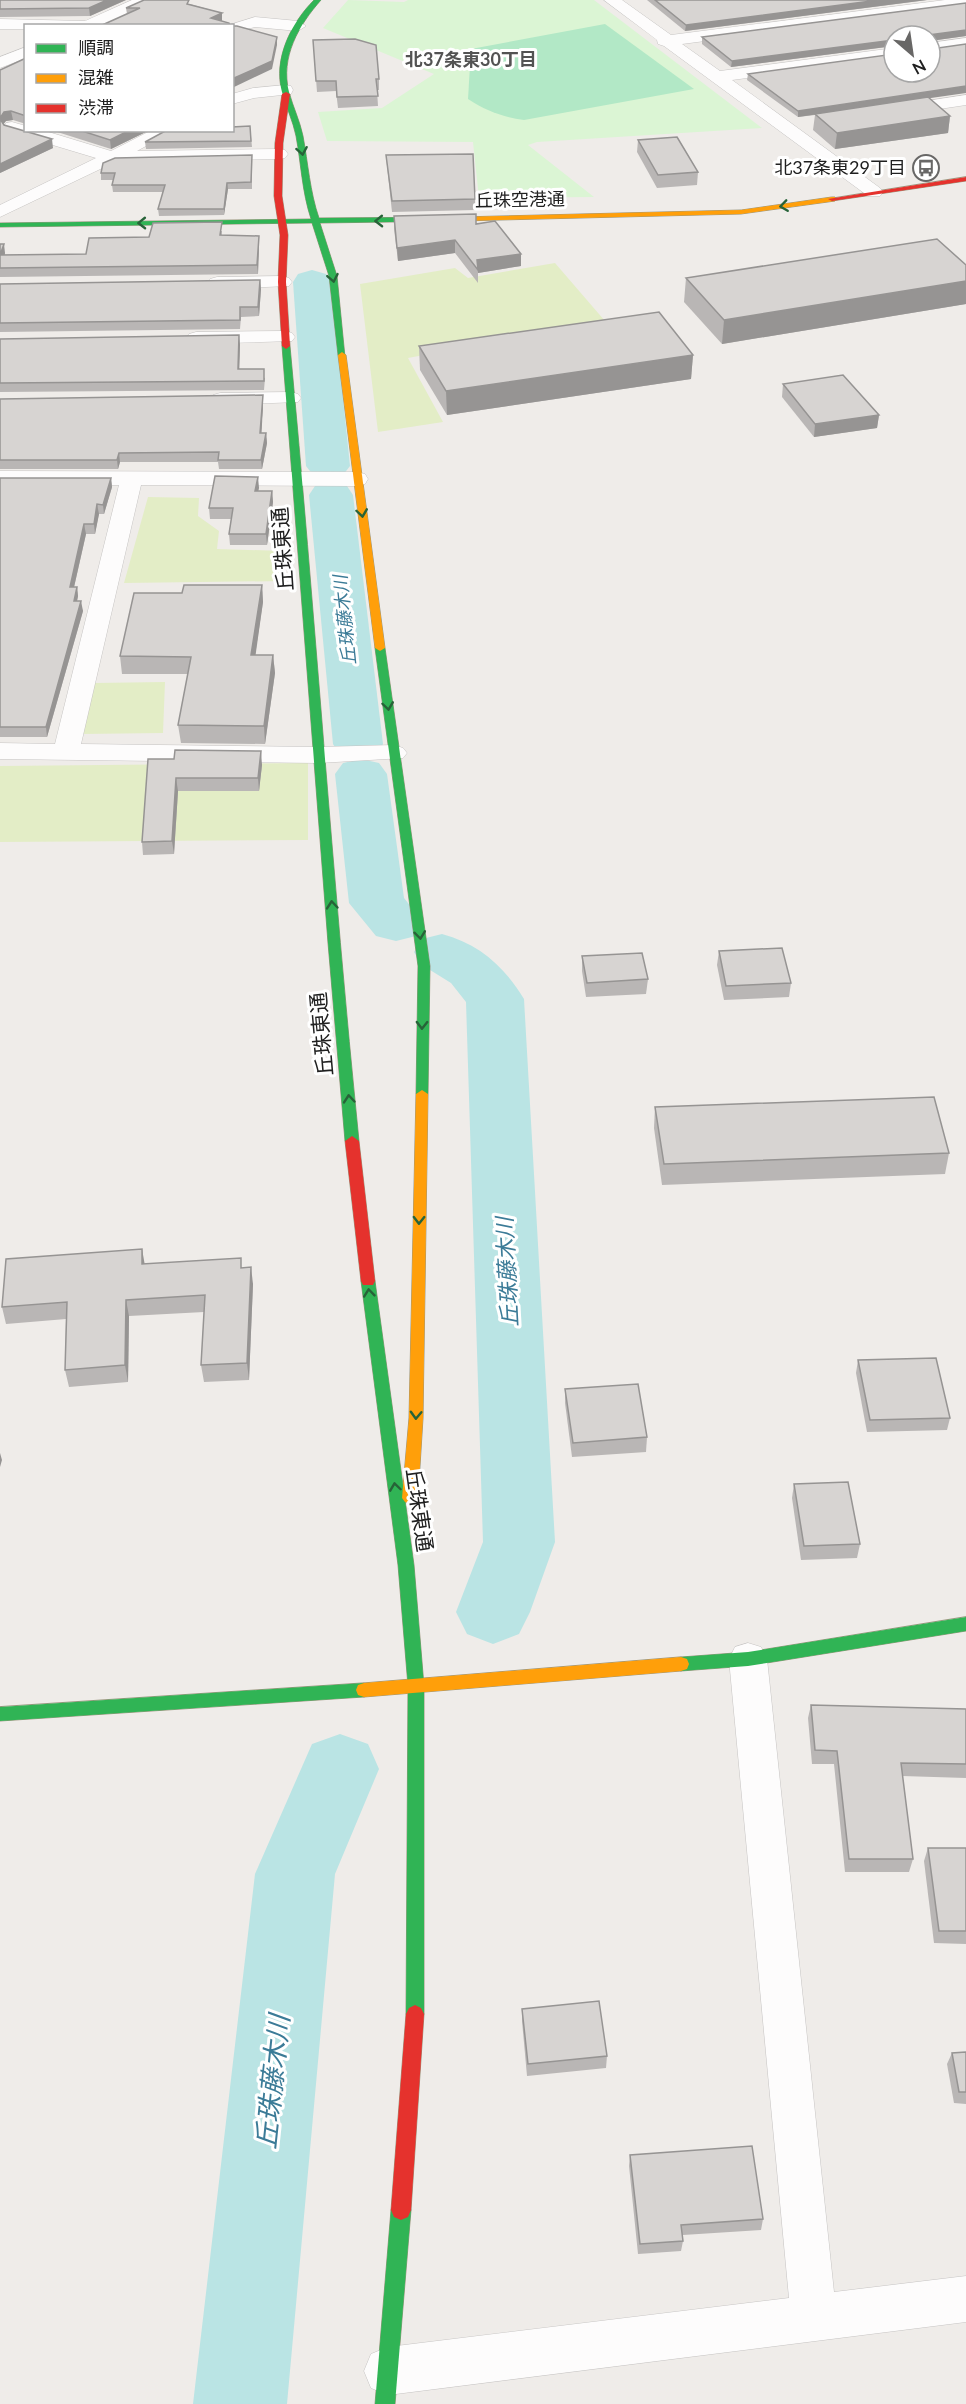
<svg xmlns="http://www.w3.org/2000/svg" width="966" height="2404" viewBox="0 0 966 2404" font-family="Lato,'Noto Sans JP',sans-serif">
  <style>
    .grass { fill: #e3edc6 }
    .park { fill: #dbf5d4 }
    .pitch { fill: #b2e8c6 }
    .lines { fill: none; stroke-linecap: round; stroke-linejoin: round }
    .river { fill: #bae4e4; fill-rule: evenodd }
    .street-casing { stroke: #c6c4c3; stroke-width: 1 }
    .fast-casing { stroke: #9b977f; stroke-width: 1 }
    .slow-casing { stroke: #9b977f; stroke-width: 1 }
    .jam-casing { stroke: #9b977f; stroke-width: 1 }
    .street { fill: #fdfcfc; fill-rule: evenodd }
    .fast { fill: #30b455; fill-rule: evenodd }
    .slow { fill: #ff9f0a; fill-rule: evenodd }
    .jam { fill: #e5322d; fill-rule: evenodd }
    .wall { fill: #b9b6b5 }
    .shaded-wall { fill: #969493 }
    .building { fill: #d7d4d2; stroke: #969493; stroke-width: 1.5 }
    .oneway { stroke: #276338 }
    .labels { text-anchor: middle; stroke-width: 6; stroke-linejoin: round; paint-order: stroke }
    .far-neighbourhood-label { font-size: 18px; font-weight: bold; fill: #535353; stroke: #fff }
    .far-poi-label { font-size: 18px; fill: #202020; stroke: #fff; text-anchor: end }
    .far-street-label { font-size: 18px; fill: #202020; stroke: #fff }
    .far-water-label { font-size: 18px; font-style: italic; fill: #3b7b97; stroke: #fff }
    .street-label { font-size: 21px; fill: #202020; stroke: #fff }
    .water-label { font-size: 22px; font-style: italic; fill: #3b7b97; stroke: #fff }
    .near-water-label { font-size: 27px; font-style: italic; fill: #3b7b97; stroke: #fff }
  </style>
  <rect width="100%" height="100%" fill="#efece9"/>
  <g class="grass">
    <path d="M555 263 605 321 408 358 443 422 378 432 360 284 455 268 468 278Z"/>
    <path d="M148 497 199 498 198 516 219 531 217 549 284 551 285 581 124 583Z"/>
    <path d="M165 682 163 733 81 734 94 683Z"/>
    <path d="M308 763V840L0 842V766Z"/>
  </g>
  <path class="park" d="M348 0 404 2 408 0H594L762 128 537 142 528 145 594 197 479 198 473 142 327 141 318 112 382 108 434 74 323 28Z"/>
  <path class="pitch" d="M605 24 694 89 524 120C503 117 486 111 468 99L471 49Z"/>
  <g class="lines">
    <g class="river">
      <path d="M312 270 326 274 331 282 350 466 343 475 328 479 313 475 306 466 293 282 298 274Z"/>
      <path d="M331 482 347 486 353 495 383 744 376 755 358 759 340 755 333 744 309 495 315 486Z"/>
      <path d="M361 759 379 763 387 774 404 898 424 923 416 936 396 941 376 936 349 903 335 774 343 763Z"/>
      <path d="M442 934C479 944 504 966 524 999L555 1542 530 1612 519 1634 493 1644 467 1634 456 1612 483 1542 466 1002 451 983 422 965 414 952 422 939Z"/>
      <path d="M340 1734 368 1744 379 1769 335 1874 287 2404H193L255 1874 312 1744Z"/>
    </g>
    <defs>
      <g id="street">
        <path d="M132 0H153L150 3 105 24 107 26H26V29H0V19L85 21Z"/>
        <path d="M604 0H622L671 35 945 0H966V7L682 44 720 71 894 48V58L732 80 880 188 883 192 880 196H868L664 46 658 44 657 40Z"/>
        <path d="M255 17 298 21 306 26 298 31 255 27 232 33V26H226Z"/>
        <path d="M966 38V48L930 53V43Z"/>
        <path d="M26 47V58L0 68V57Z"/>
        <path d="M285 85 291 86 293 90 291 94 254 98 232 104V94L253 88Z"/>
        <path d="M966 95V105L893 116 887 115 885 111 887 107 893 106Z"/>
        <path d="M12 122 26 126V130H42L111 151 152 130H175L137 151 279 149 285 150 288 154 285 158 279 159 115 162 0 217V205L96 158 6 131 3 127 6 123Z"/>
        <path d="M282 276 289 278 292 282 289 286 217 289 210 287 207 283 210 279 217 277Z"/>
        <path d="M285 331 292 333 295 337 292 341 196 344 189 342 186 338 189 334 196 332Z"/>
        <path d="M291 392 298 394 301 398 298 402 220 405 213 403 210 399 213 395 220 393Z"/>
        <path d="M0 471 357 472 365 474 368 479 365 484 357 486 141 485 81 744 319 747 394 745 403 748 407 753 403 758 319 763 0 759V743L55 744 119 485H0Z"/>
        <path d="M748 1643 761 1647 767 1659 834 2292 966 2276V2322L388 2395 371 2388 364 2371 371 2354 388 2347 789 2298 729 1659 735 1647Z"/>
      </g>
      <g id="fast">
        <path d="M314 0H321C299 25 280 57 289 92 293 107 300 121 303 136 308 163 310 192 319 218L460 217 464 219 460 221 320 223 337 276 345 357 338 355 329 276 312 223 0 227V223L311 219C302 192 301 163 296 136 293 121 286 107 282 92 273 59 291 23 314 0Z"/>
        <path d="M286 343 290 346C315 611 332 876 359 1141L352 1146 345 1141 328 943 282 346Z"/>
        <path d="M380 645 385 648 430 966 428 1094 422 1098 416 1094 418 966 375 648Z"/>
        <path d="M368 1276 373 1277 375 1281 414 1565 424 1686V2014L421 2020 415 2023 409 2020 406 2014 408 1686 398 1565 361 1281 363 1277Z"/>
        <path d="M966 1617V1631L748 1666 681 1671 675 1669 673 1664 675 1659 681 1657 748 1652Z"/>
        <path d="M364 1683 370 1685 372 1690 370 1695 364 1697 0 1721V1707Z"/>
        <path d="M401 2200 408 2203 411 2210 395 2404H375L391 2210 394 2203Z"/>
      </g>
      <g id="slow">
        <path d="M832 197H835V201L741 214 460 221 456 219 460 217 741 210Z"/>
        <path d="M342 352 346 355 385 648 380 651 375 648 338 355Z"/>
        <path d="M422 1090 428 1094 423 1418 418 1498 415 1502 410 1504 405 1502 402 1498 409 1418 416 1094Z"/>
        <path d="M681 1657 687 1659 689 1664 687 1669 681 1671 364 1697 358 1695 356 1690 358 1685 364 1683Z"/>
      </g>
      <g id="jam">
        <path d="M286 92 290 94 283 143 282 196 288 235 286 282 290 346 286 349 282 346 278 282 280 235 274 196 275 143 282 94Z"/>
        <path d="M966 177V181L832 201 828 199Z"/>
        <path d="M352 1136 359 1141 375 1281 373 1285H363L361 1281 345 1141Z"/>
        <path d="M415 2005 421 2008 424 2014 411 2210 408 2217 401 2220 394 2217 391 2210 406 2014 409 2008Z"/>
      </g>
    </defs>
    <use href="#street" class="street-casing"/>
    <use href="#fast" class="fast-casing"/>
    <use href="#slow" class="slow-casing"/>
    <use href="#jam" class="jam-casing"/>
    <use href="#street" class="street"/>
    <use href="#fast" class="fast"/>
    <use href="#slow" class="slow"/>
    <use href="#jam" class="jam"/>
  </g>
  <g class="wall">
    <path d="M0 0H126L90 16 0 17Z"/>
    <path d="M647 0H927L685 31Z"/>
    <path d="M966 3V36L930 41V36H894V46L731 67 702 44V37Z"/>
    <path d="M190 4 222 13V21L127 14 126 8Z"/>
    <path d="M313 40 379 79V90H377L378 106 338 108 336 91 317 92Z"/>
    <path d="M26 58V124L13 120 6 121 3 124 53 148 0 173V70Z"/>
    <path d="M748 74 929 98 950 116 948 133 835 149 813 130 815 115 798 117 747 80Z"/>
    <path d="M250 126 252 147 146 149 145 142Z"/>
    <path d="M51 130H150L111 149Z"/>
    <path d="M638 140 698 172 697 185 657 188 637 152Z"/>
    <path d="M252 155V189H228L224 215 159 216 158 209 163 192H113L112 185 114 180H101V173Z"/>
    <path d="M386 155 475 199V210L392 212 387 166Z"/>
    <path d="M394 216 476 224 521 254V266L478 273V283L455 253 398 261 394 229Z"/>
    <path d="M222 231V235L259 244 258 274 0 277V244L5 253V255L86 254 149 237Z"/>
    <path d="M966 265V304L722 344 684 302 686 278Z"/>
    <path d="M260 280 261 289 259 316 241 317 240 329 0 332V284Z"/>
    <path d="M0 339 240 344 239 369 265 378 264 390 0 392Z"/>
    <path d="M419 346 693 355 691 379 447 415 420 370Z"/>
    <path d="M783 384 879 415 877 428 814 437 782 397Z"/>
    <path d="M263 395V405L261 433H266L267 443 262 469H219L218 462H120L118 469H0V399Z"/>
    <path d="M258 477V491H272L273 502 267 545H230L229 534 231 519H210L209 508Z"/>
    <path d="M0 478H111L112 487 104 514H99L95 534H86L74 587H77L78 596 77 601 83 611 47 737H0Z"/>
    <path d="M262 585 263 602 255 655H273L275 673 265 744 181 743 178 725 188 674H122L120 656 182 593Z"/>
    <path d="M148 759 262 765 259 791H178L174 854 143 855 142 842Z"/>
    <path d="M719 951 791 983 789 997 724 1000 717 965Z"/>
    <path d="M582 956 648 979 646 994 586 997 582 971Z"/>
    <path d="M655 1107 949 1153 945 1174 662 1185 654 1128Z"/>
    <path d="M142 1249 144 1264 242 1268 253 1284 249 1380 204 1382 201 1365 204 1312 129 1316 128 1382 69 1387 65 1370 66 1319 6 1324 2 1307Z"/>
    <path d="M858 1360 950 1418 947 1430 867 1432 856 1373Z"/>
    <path d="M565 1389 647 1437 646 1452 572 1457 565 1403Z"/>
    <path d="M794 1484 860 1544 857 1558 801 1560 792 1498Z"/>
    <path d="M811 1705 966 1709V1778L902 1776 913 1859 909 1872H845L834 1764H812L808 1718Z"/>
    <path d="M928 1848H966V1944L934 1943 924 1861Z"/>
    <path d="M522 2009 607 2056 606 2068 527 2076 522 2021Z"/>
    <path d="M966 2052V2104L954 2103 947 2064 952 2053Z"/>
    <path d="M630 2155 763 2219 761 2230 683 2235V2241L681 2251 638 2254 629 2166Z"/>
  </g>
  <g class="shaded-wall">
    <path d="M107 0H126L90 16 89 8Z"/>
    <path d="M879 0H927L685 31 686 25Z"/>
    <path d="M222 13V21L211 18Z"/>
    <path d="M966 30V36L930 41 929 35Z"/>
    <path d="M277 37V45L272 69 232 88V79Z"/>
    <path d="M894 40V46L731 67 732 61Z"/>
    <path d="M966 86V93L798 117V111Z"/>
    <path d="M11 111 13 120 6 121 1 127 0 118 4 112Z"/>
    <path d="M950 116 948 133 835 149 837 133Z"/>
    <path d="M130 130H150L111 149 110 140Z"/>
    <path d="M52 139 53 148 0 173V164Z"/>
    <path d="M227 183 228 189 224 215V209Z"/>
    <path d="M259 236V244L258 274 257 265Z"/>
    <path d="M455 240V253L398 261 397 248Z"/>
    <path d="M4 244 5 253 2 264 0 255Z"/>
    <path d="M521 254V266L478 273 477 260Z"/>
    <path d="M260 280 261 289 259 316 258 307Z"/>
    <path d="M966 281V304L722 344 724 320Z"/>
    <path d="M239 335 240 344 239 379 238 369Z"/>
    <path d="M693 355 691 379 447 415 446 391Z"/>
    <path d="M263 395V405L261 443 260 433Z"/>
    <path d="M879 415 877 428 814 437 815 424Z"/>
    <path d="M266 433 267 443 262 469 261 460Z"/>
    <path d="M119 453 120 462 118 469 117 460Z"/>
    <path d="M258 477 259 488 256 502 255 491Z"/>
    <path d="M111 478 112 487 104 514 103 505Z"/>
    <path d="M272 491 273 502 267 545 266 534Z"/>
    <path d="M97 504 99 514 95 534 94 524Z"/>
    <path d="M84 524 86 534 72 596 70 587Z"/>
    <path d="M262 585 263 602 253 673 251 655Z"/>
    <path d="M77 587 78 596 75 611 74 601Z"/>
    <path d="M81 601 83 611 47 737 46 727Z"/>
    <path d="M273 655 275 673 265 744 264 726Z"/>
    <path d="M261 751 262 765 259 791 258 778Z"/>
    <path d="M176 778 178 791 174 854 172 841Z"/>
    <path d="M142 1249 145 1266 142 1264Z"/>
    <path d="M251 1267 253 1284 249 1380 247 1363Z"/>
    <path d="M126 1300 129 1316 128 1382 125 1365Z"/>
    <path d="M0 1453 2 1460 0 1467Z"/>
  </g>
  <g class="building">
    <path d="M0 0H107L89 8 0 9Z"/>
    <path d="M144 0H189L187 4 222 13 211 18 229 23 230 26H100L140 8H126Z"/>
    <path d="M655 0H879L686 25Z"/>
    <path d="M966 3V30L929 35V36H894V40L732 61 702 37Z"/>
    <path d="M232 26H237L277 37 272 61 232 79Z"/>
    <path d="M355 39 376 45 379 79H376L378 96 337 97 336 81H316L313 40Z"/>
    <path d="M966 44V86L798 111 748 74 894 54V72H930V48L931 49Z"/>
    <path d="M26 58V116L11 111 4 112 0 118V70Z"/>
    <path d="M928 97 950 116 837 133 815 114Z"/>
    <path d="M0 119 4 125 52 139 0 164Z"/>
    <path d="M250 126 251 141 145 142 167 130H232V127Z"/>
    <path d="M79 130H130L110 140Z"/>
    <path d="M677 137 698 172 658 175 638 140Z"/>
    <path d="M473 154 475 199 392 201 386 155Z"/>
    <path d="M252 155 251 182 227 183 224 209H158L165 185H112L115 173H101L103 163 115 158Z"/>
    <path d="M476 214V224L495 221 521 254 477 260 478 270 455 240 397 248 394 216Z"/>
    <path d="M222 222 220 235 259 236 257 265 0 268V244H4L0 255 86 254 89 238 149 237 153 223Z"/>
    <path d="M937 239 966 265V281L724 320 686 278Z"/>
    <path d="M260 280 258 307H240V320L0 323V284Z"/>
    <path d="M659 312 693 355 446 391 419 346Z"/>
    <path d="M239 335 238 369H264V381L0 383V339Z"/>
    <path d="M843 375 879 415 815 424 783 384Z"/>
    <path d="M263 395 260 433H266L261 460H218L219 452 119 453 117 460H0V399Z"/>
    <path d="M215 476 258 477 255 491H272L266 534H229L233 508H209Z"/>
    <path d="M0 478H111L103 505 97 504 94 524H84L70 587H77L74 601H81L46 727H0Z"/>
    <path d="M184 585H262L251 655H273L264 726 178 725 191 657 120 656 134 593H182Z"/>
    <path d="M175 750 261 751 258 778H176L172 841 142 842 148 759H174Z"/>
    <path d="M782 948 791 983 726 986 719 951Z"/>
    <path d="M642 953 648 979 587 983 582 956Z"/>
    <path d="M934 1097 949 1153 664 1164 655 1107Z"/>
    <path d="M142 1249V1264L241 1258V1268L251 1267 247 1363 201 1365 205 1295 126 1300 125 1365 65 1370 67 1302 2 1307 6 1259Z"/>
    <path d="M936 1358 950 1418 870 1420 858 1360Z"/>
    <path d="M638 1384 647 1437 573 1443 565 1389Z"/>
    <path d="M848 1482 860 1544 804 1546 794 1484Z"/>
    <path d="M811 1705 966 1709V1764L901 1763 913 1859H849L837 1751 815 1750Z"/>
    <path d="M928 1848H966V1931H939Z"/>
    <path d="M599 2001 607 2056 528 2064 522 2009Z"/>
    <path d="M966 2052V2092H959L952 2053Z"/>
    <path d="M752 2146 763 2219 681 2225 683 2241 640 2244 630 2155Z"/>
  </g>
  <defs><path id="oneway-chevron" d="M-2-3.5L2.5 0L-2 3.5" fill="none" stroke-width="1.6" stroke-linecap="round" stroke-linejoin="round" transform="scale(1.5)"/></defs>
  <g class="oneway">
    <use href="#oneway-chevron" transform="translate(302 151) rotate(80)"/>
    <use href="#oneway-chevron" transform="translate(784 206) rotate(172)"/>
    <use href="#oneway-chevron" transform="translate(379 221) rotate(179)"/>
    <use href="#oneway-chevron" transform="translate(142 223) rotate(179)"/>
    <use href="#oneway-chevron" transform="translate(333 278) rotate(79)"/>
    <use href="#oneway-chevron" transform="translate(362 513) rotate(82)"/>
    <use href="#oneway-chevron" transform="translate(388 706) rotate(82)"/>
    <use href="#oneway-chevron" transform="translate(332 905) rotate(-95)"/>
    <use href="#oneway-chevron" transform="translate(420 935) rotate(83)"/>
    <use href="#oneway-chevron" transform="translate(422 1025) rotate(91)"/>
    <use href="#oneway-chevron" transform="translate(349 1099) rotate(-95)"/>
    <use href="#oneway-chevron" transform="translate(419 1220) rotate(91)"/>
    <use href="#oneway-chevron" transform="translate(369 1293) rotate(-96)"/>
    <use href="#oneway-chevron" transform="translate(416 1415) rotate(92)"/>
    <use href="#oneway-chevron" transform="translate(395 1487) rotate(-98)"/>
  </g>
  <defs>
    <symbol id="bus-ring" viewBox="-11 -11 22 22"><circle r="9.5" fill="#fff" stroke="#686766" stroke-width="1.5"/><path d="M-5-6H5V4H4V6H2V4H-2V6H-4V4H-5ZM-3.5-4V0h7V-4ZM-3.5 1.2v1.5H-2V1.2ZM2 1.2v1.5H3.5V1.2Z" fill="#686766"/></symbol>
  </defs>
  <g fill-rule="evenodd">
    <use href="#bus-ring" x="911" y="153" width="30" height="30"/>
  </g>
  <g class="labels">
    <g class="far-neighbourhood-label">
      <text x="471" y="66">北37条東30丁目</text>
    </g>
    <g class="far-poi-label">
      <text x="906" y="174">北37条東29丁目</text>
    </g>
    <g class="far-street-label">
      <text transform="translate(520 200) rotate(-1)" y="6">丘珠空港通</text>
    </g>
    <g class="far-water-label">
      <text transform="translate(345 620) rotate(-96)" y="6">丘珠藤木川</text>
    </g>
    <g class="street-label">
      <text transform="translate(283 549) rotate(-94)" y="7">丘珠東通</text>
      <text transform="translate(322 1034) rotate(-95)" y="7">丘珠東通</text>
      <text transform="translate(419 1510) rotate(82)" y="7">丘珠東通</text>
    </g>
    <g class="water-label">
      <text transform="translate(507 1272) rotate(-93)" y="8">丘珠藤木川</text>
    </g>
    <g class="near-water-label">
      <text transform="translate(273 2082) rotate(-84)" y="9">丘珠藤木川</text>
    </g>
  </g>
  <rect x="24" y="24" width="210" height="108" fill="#ffffff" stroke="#a6a6a6" stroke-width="1.5"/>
  <rect x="36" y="44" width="30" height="9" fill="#30b455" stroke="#a6a6a6" stroke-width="1.5"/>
  <text x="78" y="54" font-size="18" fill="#202020">順調</text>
  <rect x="36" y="74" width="30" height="9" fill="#ff9f0a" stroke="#a6a6a6" stroke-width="1.5"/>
  <text x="78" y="84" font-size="18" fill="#202020">混雑</text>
  <rect x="36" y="104" width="30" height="9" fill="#e5322d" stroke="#a6a6a6" stroke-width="1.5"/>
  <text x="78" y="114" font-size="18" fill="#202020">渋滞</text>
  <g transform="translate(912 54) rotate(151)"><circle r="28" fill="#ffffff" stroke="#a6a6a6" stroke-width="1.5"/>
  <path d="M0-4.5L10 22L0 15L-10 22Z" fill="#686766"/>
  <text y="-9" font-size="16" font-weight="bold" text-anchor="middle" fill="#202020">N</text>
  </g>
</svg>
